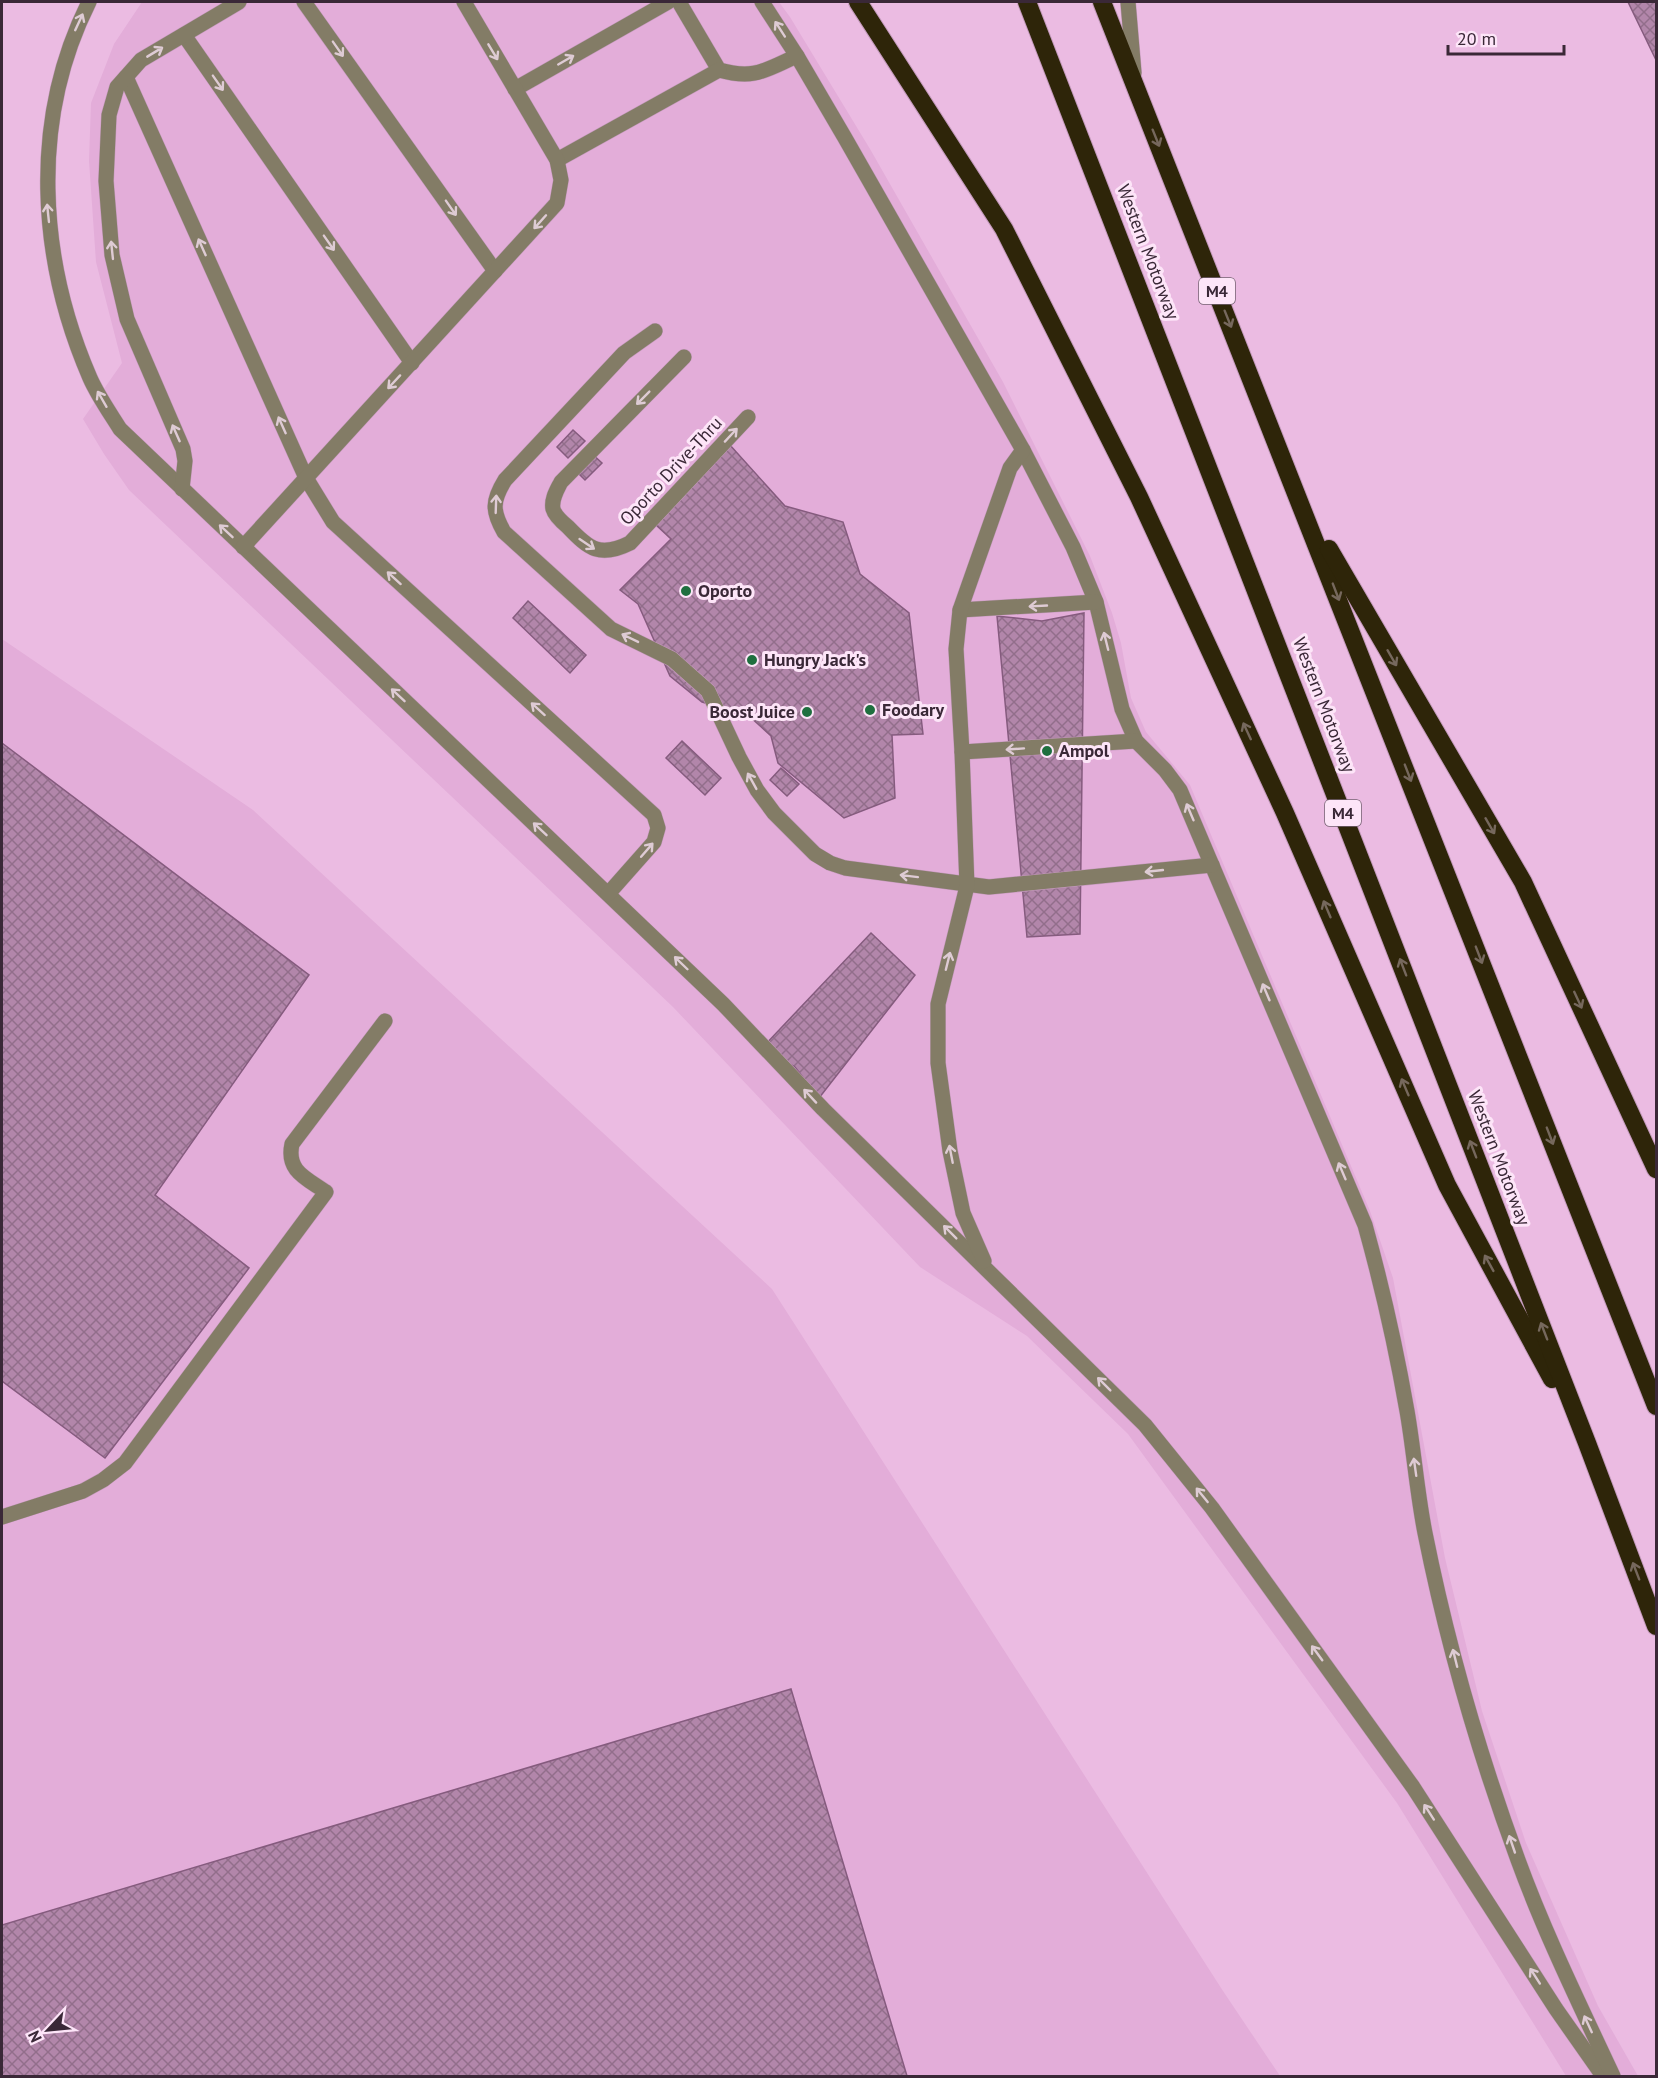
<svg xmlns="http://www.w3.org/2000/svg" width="1658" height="2078" viewBox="0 0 1658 2078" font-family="'PT Sans',sans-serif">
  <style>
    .built { fill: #e3add9 }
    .building { fill: url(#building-cross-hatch); stroke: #855b7e; stroke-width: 1.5 }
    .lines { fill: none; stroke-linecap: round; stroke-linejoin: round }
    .minor-casing { stroke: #c49bbc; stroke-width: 16 }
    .highway-casing { stroke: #c49bbc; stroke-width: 20 }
    .minor { stroke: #837c66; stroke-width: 15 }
    .highway { stroke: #2e2509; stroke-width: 18 }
    .oneway { stroke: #decbd4 }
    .oneway2 { stroke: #76685d }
    .poi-dot { fill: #1f6f3f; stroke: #fde5f8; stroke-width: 2 }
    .labels { text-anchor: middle; stroke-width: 6; stroke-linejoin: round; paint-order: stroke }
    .shield { fill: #fde5f8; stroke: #746171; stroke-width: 1.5 }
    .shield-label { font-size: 16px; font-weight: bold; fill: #3a2837 }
    .street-label { font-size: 18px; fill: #3a2837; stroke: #fde5f8 }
    .poi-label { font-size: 18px; font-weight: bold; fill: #3a2837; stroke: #fde5f8; text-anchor: start }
  </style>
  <defs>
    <pattern id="building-cross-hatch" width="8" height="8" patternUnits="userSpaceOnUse" patternTransform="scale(1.5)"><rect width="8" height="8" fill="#b286aa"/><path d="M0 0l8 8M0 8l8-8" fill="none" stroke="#926e8b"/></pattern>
  </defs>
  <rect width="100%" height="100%" fill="#ebbbe2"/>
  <g class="built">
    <path d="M142 2H779L790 17 870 149 1003 382 1090 556 1112 613 1121 643 1131 698 1146 732 1190 785 1370 1211 1393 1278 1445 1558 1482 1711 1526 1843 1598 2006 1638 2076H1566L1397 1803 1128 1434 1027 1336 920 1267 673 1007 129 490 104 454 83 419 122 363 96 262 89 161 91 103 114 44Z"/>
    <path d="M2 639 253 810 772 1289 1223 1991 1280 2076H2Z"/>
  </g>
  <g class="building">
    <path d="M1628 2H1656V60Z"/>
    <path d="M573 430 585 441 568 458 557 447Z"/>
    <path d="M729 444 785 506 843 522 860 574 909 613 923 734 892 735 895 798 844 818 778 763 771 736 748 715 702 702 670 676 638 604 620 590 671 539 656 525Z"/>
    <path d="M590 452 602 463 585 480 574 469Z"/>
    <path d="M528 601 586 655 570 673 513 618Z"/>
    <path d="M1084 613 1080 934 1027 937 997 616 1042 621Z"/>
    <path d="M682 741 721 778 705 795 666 758Z"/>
    <path d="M2 743 309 975 155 1195 249 1268 105 1458 2 1381Z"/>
    <path d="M781 768 799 784 787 796 770 780Z"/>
    <path d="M871 933 915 975 819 1098 795 1067 762 1048Z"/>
    <path d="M791 1689 907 2076H2V1925Z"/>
  </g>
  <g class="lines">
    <defs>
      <g id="minor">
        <path d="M89 2C30 120 38 258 90 378 98 396 110 413 120 429L723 1004 823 1109 1145 1425 1212 1508 1413 1787 1556 2009 1603 2076"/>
        <path d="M304 2 495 271"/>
        <path d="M679 2 719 70C755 80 765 70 797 56"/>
        <path d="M762 2 797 56 845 138 1023 450 1073 547 1096 602 1122 709 1136 741 1165 770 1180 790 1365 1225C1382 1286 1396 1348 1407 1411 1414 1451 1417 1493 1425 1533 1447 1643 1479 1754 1518 1860 1545 1934 1580 2005 1613 2076"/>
        <path d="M1128 2 1134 73"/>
        <path d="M184 35 412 363"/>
        <path d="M126 77 306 478 333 522 654 815 658 828 654 842 608 894"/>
        <path d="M515 89 668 2"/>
        <path d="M557 160 719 70"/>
        <path d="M655 331 624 353 505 480C492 501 492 511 504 532L611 629 672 659 708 691 739 757 757 790 774 813 815 854 830 863 845 868 989 887 1212 865"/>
        <path d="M684 357 561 482C557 490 551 499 553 509 555 516 562 522 568 527 589 549 600 558 630 543L748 417"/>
        <path d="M182 489 185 461 183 449 127 319 112 255 106 181 109 115 117 87 141 60 239 2"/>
        <path d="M243 547 557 203 561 180 557 160 464 2"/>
        <path d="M960 610 1096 602"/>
        <path d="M962 752 1136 741"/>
        <path d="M984 1261 963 1213 950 1151 938 1063V1004L967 886 962 752 956 649 960 610 1010 468 1023 450"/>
        <path d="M2 1517 83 1491 103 1480 125 1463 326 1192C306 1178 286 1171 292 1144L385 1021"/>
      </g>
      <g id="highway">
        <path d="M858 2 1004 229 1139 497 1285 813 1447 1185 1552 1379"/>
        <path d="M1027 2 1587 1443 1656 1626"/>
        <path d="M1102 2 1656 1406"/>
        <path d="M1329 549 1523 882 1656 1169"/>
      </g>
    </defs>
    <use href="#minor" class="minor-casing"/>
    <use href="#highway" class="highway-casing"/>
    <use href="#minor" class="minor"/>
    <use href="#highway" class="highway"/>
  </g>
  <defs><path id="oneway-shaft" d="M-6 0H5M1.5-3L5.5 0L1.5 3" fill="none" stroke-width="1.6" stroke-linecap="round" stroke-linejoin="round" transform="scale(1.5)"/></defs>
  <g class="oneway">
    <use href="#oneway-shaft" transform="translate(79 22) rotate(-65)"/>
    <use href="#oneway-shaft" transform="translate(780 29) rotate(-123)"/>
    <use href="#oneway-shaft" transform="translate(338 49) rotate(55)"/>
    <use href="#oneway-shaft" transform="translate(155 52) rotate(-31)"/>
    <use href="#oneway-shaft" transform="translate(493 52) rotate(59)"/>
    <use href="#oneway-shaft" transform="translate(566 60) rotate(-30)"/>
    <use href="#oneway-shaft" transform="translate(218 83) rotate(55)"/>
    <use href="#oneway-shaft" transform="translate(451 208) rotate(55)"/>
    <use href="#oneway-shaft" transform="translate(48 213) rotate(-96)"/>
    <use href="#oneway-shaft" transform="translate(540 222) rotate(132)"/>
    <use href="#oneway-shaft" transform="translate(329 243) rotate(55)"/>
    <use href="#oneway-shaft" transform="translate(202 247) rotate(-114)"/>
    <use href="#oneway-shaft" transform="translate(112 250) rotate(-96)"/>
    <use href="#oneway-shaft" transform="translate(394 382) rotate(133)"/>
    <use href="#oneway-shaft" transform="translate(643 398) rotate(135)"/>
    <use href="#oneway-shaft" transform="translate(102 399) rotate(-120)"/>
    <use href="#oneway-shaft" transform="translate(282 425) rotate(-114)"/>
    <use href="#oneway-shaft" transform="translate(176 433) rotate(-114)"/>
    <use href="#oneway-shaft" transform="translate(731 435) rotate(-47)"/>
    <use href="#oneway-shaft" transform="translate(496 504) rotate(-88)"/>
    <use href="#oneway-shaft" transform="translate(226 531) rotate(-137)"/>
    <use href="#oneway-shaft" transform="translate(587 544) rotate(34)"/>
    <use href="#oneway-shaft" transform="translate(394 578) rotate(-138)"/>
    <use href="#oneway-shaft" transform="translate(1038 606) rotate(177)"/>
    <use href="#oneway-shaft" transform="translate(630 638) rotate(-154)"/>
    <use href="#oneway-shaft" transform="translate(1106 641) rotate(-104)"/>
    <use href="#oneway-shaft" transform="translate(398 695) rotate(-137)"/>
    <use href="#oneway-shaft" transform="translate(538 709) rotate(-138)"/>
    <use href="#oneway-shaft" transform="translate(1015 749) rotate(176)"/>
    <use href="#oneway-shaft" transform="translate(752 781) rotate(-119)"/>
    <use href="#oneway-shaft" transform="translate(1190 812) rotate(-113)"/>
    <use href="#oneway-shaft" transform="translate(540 829) rotate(-137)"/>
    <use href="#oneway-shaft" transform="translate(647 850) rotate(-49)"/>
    <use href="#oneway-shaft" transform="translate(1154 871) rotate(174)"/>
    <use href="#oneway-shaft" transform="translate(909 876) rotate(-173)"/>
    <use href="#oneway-shaft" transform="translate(948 961) rotate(-76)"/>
    <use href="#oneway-shaft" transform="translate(681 963) rotate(-136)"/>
    <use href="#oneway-shaft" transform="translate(1266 992) rotate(-113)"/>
    <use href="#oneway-shaft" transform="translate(810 1096) rotate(-133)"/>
    <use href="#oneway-shaft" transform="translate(951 1154) rotate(-101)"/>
    <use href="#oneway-shaft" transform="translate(1342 1171) rotate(-113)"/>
    <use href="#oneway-shaft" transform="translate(950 1232) rotate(-135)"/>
    <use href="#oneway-shaft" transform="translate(1104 1384) rotate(-135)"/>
    <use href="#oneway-shaft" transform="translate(1415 1467) rotate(-98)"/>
    <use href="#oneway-shaft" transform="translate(1202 1495) rotate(-129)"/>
    <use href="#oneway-shaft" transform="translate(1317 1653) rotate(-126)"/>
    <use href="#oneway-shaft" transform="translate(1455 1658) rotate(-104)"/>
    <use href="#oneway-shaft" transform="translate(1429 1812) rotate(-123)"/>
    <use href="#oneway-shaft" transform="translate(1512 1844) rotate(-109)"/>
    <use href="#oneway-shaft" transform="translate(1535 1976) rotate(-123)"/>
    <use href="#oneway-shaft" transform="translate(1588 2024) rotate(-115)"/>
  </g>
  <g class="oneway2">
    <use href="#oneway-shaft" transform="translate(1156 138) rotate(68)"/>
    <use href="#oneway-shaft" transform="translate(1228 319) rotate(68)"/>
    <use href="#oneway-shaft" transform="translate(1336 592) rotate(69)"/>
    <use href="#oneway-shaft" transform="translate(1392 658) rotate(60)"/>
    <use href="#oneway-shaft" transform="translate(1247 731) rotate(-115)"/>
    <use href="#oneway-shaft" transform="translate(1408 773) rotate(69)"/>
    <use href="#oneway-shaft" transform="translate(1490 826) rotate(60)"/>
    <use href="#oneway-shaft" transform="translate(1327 909) rotate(-113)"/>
    <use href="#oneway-shaft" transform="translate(1479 955) rotate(69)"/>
    <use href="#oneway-shaft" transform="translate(1403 967) rotate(-111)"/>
    <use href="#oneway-shaft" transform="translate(1578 1000) rotate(65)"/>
    <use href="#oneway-shaft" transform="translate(1405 1087) rotate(-113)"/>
    <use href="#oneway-shaft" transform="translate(1550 1136) rotate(69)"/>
    <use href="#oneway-shaft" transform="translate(1473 1149) rotate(-111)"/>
    <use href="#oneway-shaft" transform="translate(1489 1263) rotate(-119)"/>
    <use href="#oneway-shaft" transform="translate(1544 1331) rotate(-111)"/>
    <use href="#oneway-shaft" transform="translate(1636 1571) rotate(-111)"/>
  </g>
  <g class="poi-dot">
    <circle cx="686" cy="591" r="6"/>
    <circle cx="752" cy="660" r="6"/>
    <circle cx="870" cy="710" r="6"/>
    <circle cx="807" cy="712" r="6"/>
    <circle cx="1047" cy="751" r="6"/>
  </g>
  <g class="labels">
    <g class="shield">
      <rect x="1199" y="278" width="36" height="26" rx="4.5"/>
      <rect x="1325" y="800" width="36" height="26" rx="4.5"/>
    </g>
    <g class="shield-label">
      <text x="1217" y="297">M4</text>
      <text x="1343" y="819">M4</text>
    </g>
    <g class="street-label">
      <text transform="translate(1148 252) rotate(69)" y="6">Western Motorway</text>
      <text transform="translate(671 471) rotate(-47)" y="6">Oporto Drive-Thru</text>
      <text transform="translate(1324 705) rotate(69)" y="6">Western Motorway</text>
      <text transform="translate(1499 1158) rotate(69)" y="6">Western Motorway</text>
    </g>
    <g class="poi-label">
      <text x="698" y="597">Oporto</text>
      <text x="764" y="666">Hungry Jack's</text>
      <text x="882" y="716">Foodary</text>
      <text x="795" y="718" text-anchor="end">Boost Juice</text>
      <text x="1059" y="757">Ampol</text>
    </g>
  </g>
  <rect width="1658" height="2078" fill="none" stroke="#3a2837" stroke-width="6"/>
  <g transform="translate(48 2030) rotate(244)" stroke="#fde5f8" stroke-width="4.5" paint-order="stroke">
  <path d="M0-4.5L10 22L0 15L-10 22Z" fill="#3a2837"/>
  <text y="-9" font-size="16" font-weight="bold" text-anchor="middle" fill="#3a2837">N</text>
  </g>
  <path d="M1448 45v9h116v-9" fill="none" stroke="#3a2837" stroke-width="3"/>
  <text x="1457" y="45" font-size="18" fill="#3a2837" stroke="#fde5f8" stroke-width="4.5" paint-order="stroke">20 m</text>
</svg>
